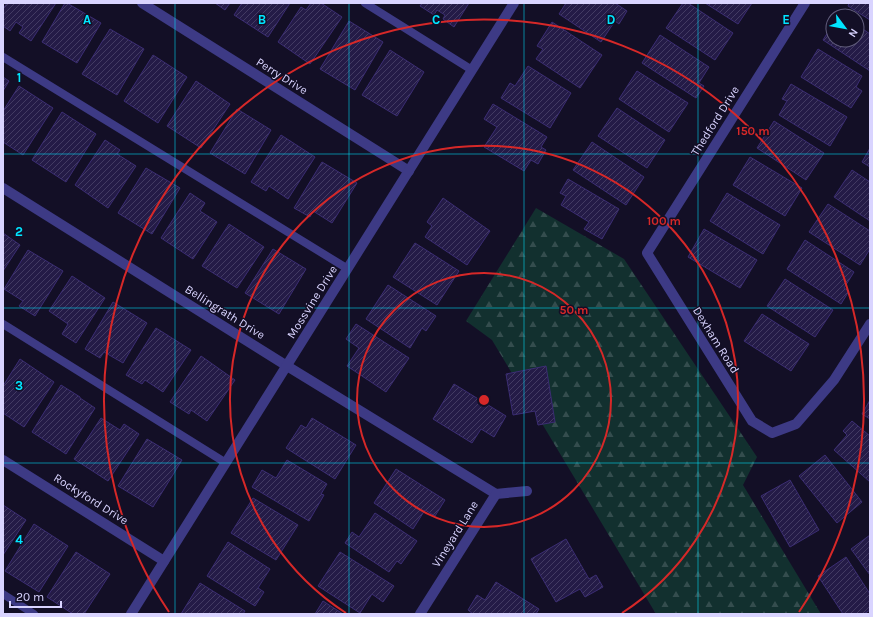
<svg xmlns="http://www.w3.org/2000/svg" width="873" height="617" viewBox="0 0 873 617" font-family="Karla,sans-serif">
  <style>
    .forest { fill: url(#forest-firs) }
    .building { fill: url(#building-hatch); stroke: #3b2d73 }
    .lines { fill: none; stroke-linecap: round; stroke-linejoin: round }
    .service { stroke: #3d3a85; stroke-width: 8 }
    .minor { stroke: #3d3a85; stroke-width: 10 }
    .grid { fill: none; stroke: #00e5ff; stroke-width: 1; stroke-opacity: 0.55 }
    .ring { fill: none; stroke: #d62828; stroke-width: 2 }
    .labels { text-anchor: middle; stroke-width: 3; stroke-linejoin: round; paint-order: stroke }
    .street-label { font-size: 12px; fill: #d9d4ff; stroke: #130f26 }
    .grid-label { font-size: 13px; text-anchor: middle; font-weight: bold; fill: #00e5ff; stroke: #130f26; stroke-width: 3; stroke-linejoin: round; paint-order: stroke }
    .centre { fill: #d62828; stroke: #130f26; stroke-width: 2 }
    .ring-label { font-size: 12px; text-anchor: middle; font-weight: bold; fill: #d62828; stroke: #130f26; stroke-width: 3; stroke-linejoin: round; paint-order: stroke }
  </style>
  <defs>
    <pattern id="forest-firs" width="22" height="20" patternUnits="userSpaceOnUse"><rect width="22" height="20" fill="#12302f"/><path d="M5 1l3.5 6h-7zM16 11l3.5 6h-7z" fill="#344d4e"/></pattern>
    <pattern id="building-hatch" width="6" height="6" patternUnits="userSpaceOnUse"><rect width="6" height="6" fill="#241b47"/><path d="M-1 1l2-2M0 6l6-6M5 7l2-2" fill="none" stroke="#433b63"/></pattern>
  </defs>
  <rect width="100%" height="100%" fill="#130f26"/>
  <path class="forest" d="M536 208 624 259 757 457 743 485 821 614H656L492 340 466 321Z"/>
  <g class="building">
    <path d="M7 3H56L31 41 19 33 23 27 16 22 10 31 3 26V9Z"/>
    <path d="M65 3H67L101 23 77 63 42 42Z"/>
    <path d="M215 3H230L225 10Z"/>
    <path d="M242 3H290L268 37 234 15Z"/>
    <path d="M311 3H321L342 17 310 64 278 42 301 7 306 10Z"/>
    <path d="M422 3H469L454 27 443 19 445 15 437 10 434 15 420 6Z"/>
    <path d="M566 3H615L627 11 619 24 615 21 601 42 559 14Z"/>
    <path d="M683 3H688L733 33 715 60 666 28Z"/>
    <path d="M705 3H752L738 24Z"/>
    <path d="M849 3H870V20L848 6Z"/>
    <path d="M349 21 383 42 355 90 320 69Z"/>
    <path d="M552 22 602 55 580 88 536 59 543 49 537 46Z"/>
    <path d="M833 24V40H857V25L870 34V71L823 40Z"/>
    <path d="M110 29 144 49 117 95 82 74Z"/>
    <path d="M660 35 709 67 699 83 704 86 696 98 642 63Z"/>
    <path d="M818 49 862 76 856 87 862 91 851 108 801 77Z"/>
    <path d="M390 50 424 72 397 116 362 95Z"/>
    <path d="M153 55 187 77 158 123 124 101Z"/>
    <path d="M528 66 571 93 550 128 501 98 510 83 515 86Z"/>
    <path d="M637 71 688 103 669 132 619 99Z"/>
    <path d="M3 77 9 81 3 91Z"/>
    <path d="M196 81 230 104 201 148 167 126Z"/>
    <path d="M791 84 847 117 830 146 779 115 787 101 782 99Z"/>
    <path d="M19 86 53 108 23 155 3 142V111Z"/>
    <path d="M493 104 547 137 541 147 546 150 538 164 531 160 524 171 484 147 497 127 484 119Z"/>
    <path d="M617 108 665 140 647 168 598 136Z"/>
    <path d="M237 109 271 130 245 174 210 153Z"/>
    <path d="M62 112 96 134 66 182 32 160Z"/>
    <path d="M774 121 824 153 806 180 757 148Z"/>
    <path d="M281 135 315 157 288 199 269 186 266 191 251 182Z"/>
    <path d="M105 140 120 150 117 154 136 166 108 208 75 185Z"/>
    <path d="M592 142 644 177 626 205 573 170Z"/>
    <path d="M870 148V167L862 162Z"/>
    <path d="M750 157 802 188 785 216 733 185Z"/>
    <path d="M322 162 357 183 332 223 313 211 310 217 294 208Z"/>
    <path d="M146 168 180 188 152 234 118 213Z"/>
    <path d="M852 170 870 182V221L834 197Z"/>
    <path d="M568 179 619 209 602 239 584 229 589 222 561 205 566 196 560 193Z"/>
    <path d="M190 193 205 203 200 211 217 222 193 259 161 238Z"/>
    <path d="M727 193 780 225 763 254 710 221Z"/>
    <path d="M443 198 490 231 467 265 425 237 432 226 427 222Z"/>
    <path d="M828 204 870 231V249L860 265 809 232Z"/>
    <path d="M229 224 264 247 237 288 202 266Z"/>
    <path d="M704 229 757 260 740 288 688 257Z"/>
    <path d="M3 233 20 245 3 271Z"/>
    <path d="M805 240 854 272 844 288 849 291 841 304 787 269Z"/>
    <path d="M415 243 459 271 437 305 393 277Z"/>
    <path d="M273 249 306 269 279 314 245 293Z"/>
    <path d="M28 250 63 271 35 316 19 306 23 301 4 289Z"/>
    <path d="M72 276 105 298 76 343 62 334 68 324 49 311Z"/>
    <path d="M785 279 833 310 815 337 767 306Z"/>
    <path d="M388 285 436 316 426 331 422 328 410 348 366 319Z"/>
    <path d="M113 302 147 323 123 363 104 352 100 358 85 349Z"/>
    <path d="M762 314 809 344 791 371 744 341Z"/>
    <path d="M356 324 409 358 386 392 347 366 359 348 346 339Z"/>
    <path d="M156 328 191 350 163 392 145 380 142 384 126 375Z"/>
    <path d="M201 356 235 380 207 421 191 410 189 414 170 402Z"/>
    <path d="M20 359 54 382 24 427 3 413V386Z"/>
    <path d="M546 366 555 422 538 425 535 411 513 415 506 374Z"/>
    <path d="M454 384 506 416 494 437 481 429 472 443 433 419Z"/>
    <path d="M61 385 80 397V398L95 408 66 454 32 432Z"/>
    <path d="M870 400V419L862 414Z"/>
    <path d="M101 418 120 430 124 424 139 434 108 481 74 459Z"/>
    <path d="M312 418 356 445 335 479 286 448 301 425 306 428Z"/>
    <path d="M852 421 870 436V482L834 450 847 435 843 431Z"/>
    <path d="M147 439 182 460 153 507 118 486Z"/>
    <path d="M825 455 862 502 837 523 799 476Z"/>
    <path d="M287 460 327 484 321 494 324 495 309 521 252 487 262 470 276 478Z"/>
    <path d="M396 469 445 500 435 516 425 510 413 529 374 503Z"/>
    <path d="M790 480 819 530 790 547 761 496Z"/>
    <path d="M253 498 298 525 276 560 231 533Z"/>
    <path d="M3 505 26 520 3 555Z"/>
    <path d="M375 513 417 541 401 564 397 561 389 572 345 543 352 532 359 537Z"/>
    <path d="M34 524 68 546 39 592 5 571Z"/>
    <path d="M870 535V575L851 549Z"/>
    <path d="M566 539 589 579 596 575 603 587 585 597 580 589 556 602 531 559Z"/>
    <path d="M228 542 270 569 258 588 264 592 255 606 207 576Z"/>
    <path d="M76 552 110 574 84 614H73L47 597Z"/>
    <path d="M340 552 394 586 383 602 372 594 360 613 318 586Z"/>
    <path d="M846 557 870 594V610L864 614H843L818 576Z"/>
    <path d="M496 582 539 609 536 614H473L468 610 477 595 485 600Z"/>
    <path d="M200 583 245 611 243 614H181Z"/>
    <path d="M323 601 343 614H315Z"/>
  </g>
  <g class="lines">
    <g class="service">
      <path d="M365 3 472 70"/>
      <path d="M3 57 348 269"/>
      <path d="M3 324 226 463"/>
      <path d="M3 594 34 614"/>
    </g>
    <g class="minor">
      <path d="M142 3 409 171"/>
      <path d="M805 3 647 253 752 421 772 433 796 424 834 380 870 324"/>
      <path d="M3 188 287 366 496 494"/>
      <path d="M3 460 164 561"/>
      <path d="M496 494 527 491"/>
      <path d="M131 614 514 3"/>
      <path d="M420 614 496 494"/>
    </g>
  </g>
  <path class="grid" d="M175 3V614M349 3V614M524 3V614M698 3V614M3 154H870M3 308H870M3 463H870"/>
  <g class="ring">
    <circle cx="484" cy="400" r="127"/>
    <path d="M346 613A254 254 0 1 1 622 613"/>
    <path d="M169 612A380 380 0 1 1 799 612"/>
  </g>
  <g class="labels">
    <g class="street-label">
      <text transform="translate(282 76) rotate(32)" y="4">Perry Drive</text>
      <text transform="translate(715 121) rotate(-58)" y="4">Thedford Drive</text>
      <text transform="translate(312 302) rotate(-58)" y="4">Mossvine Drive</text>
      <text transform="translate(225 312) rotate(32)" y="4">Bellingrath Drive</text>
      <text transform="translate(716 340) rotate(58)" y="4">Dexham Road</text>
      <text transform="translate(91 499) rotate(32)" y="4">Rockyford Drive</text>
      <text transform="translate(455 534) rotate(-58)" y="4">Vineyard Lane</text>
    </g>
  </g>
  <g class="grid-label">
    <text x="87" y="24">A</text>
    <text x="262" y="24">B</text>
    <text x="436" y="24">C</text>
    <text x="611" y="24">D</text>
    <text x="786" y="24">E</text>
    <text x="19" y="82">1</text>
    <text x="19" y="236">2</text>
    <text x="19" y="390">3</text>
    <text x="19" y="544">4</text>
  </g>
  <circle cx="484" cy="400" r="6" class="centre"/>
  <g class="ring-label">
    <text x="753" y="135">150 m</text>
    <text x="664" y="225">100 m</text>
    <text x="574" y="314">50 m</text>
  </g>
  <rect width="873" height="617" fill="none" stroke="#d9d4ff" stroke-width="8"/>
  <g transform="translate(845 28) rotate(122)"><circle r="19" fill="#130f26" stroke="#625e7d"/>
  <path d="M0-3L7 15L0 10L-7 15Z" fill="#00e5ff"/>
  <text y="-6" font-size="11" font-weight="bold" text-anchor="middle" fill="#d9d4ff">N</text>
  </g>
  <path d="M10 601v6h51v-6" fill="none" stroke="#d9d4ff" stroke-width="2"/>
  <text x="16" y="601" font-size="12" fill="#d9d4ff" stroke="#130f26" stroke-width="3" paint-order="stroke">20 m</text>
</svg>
